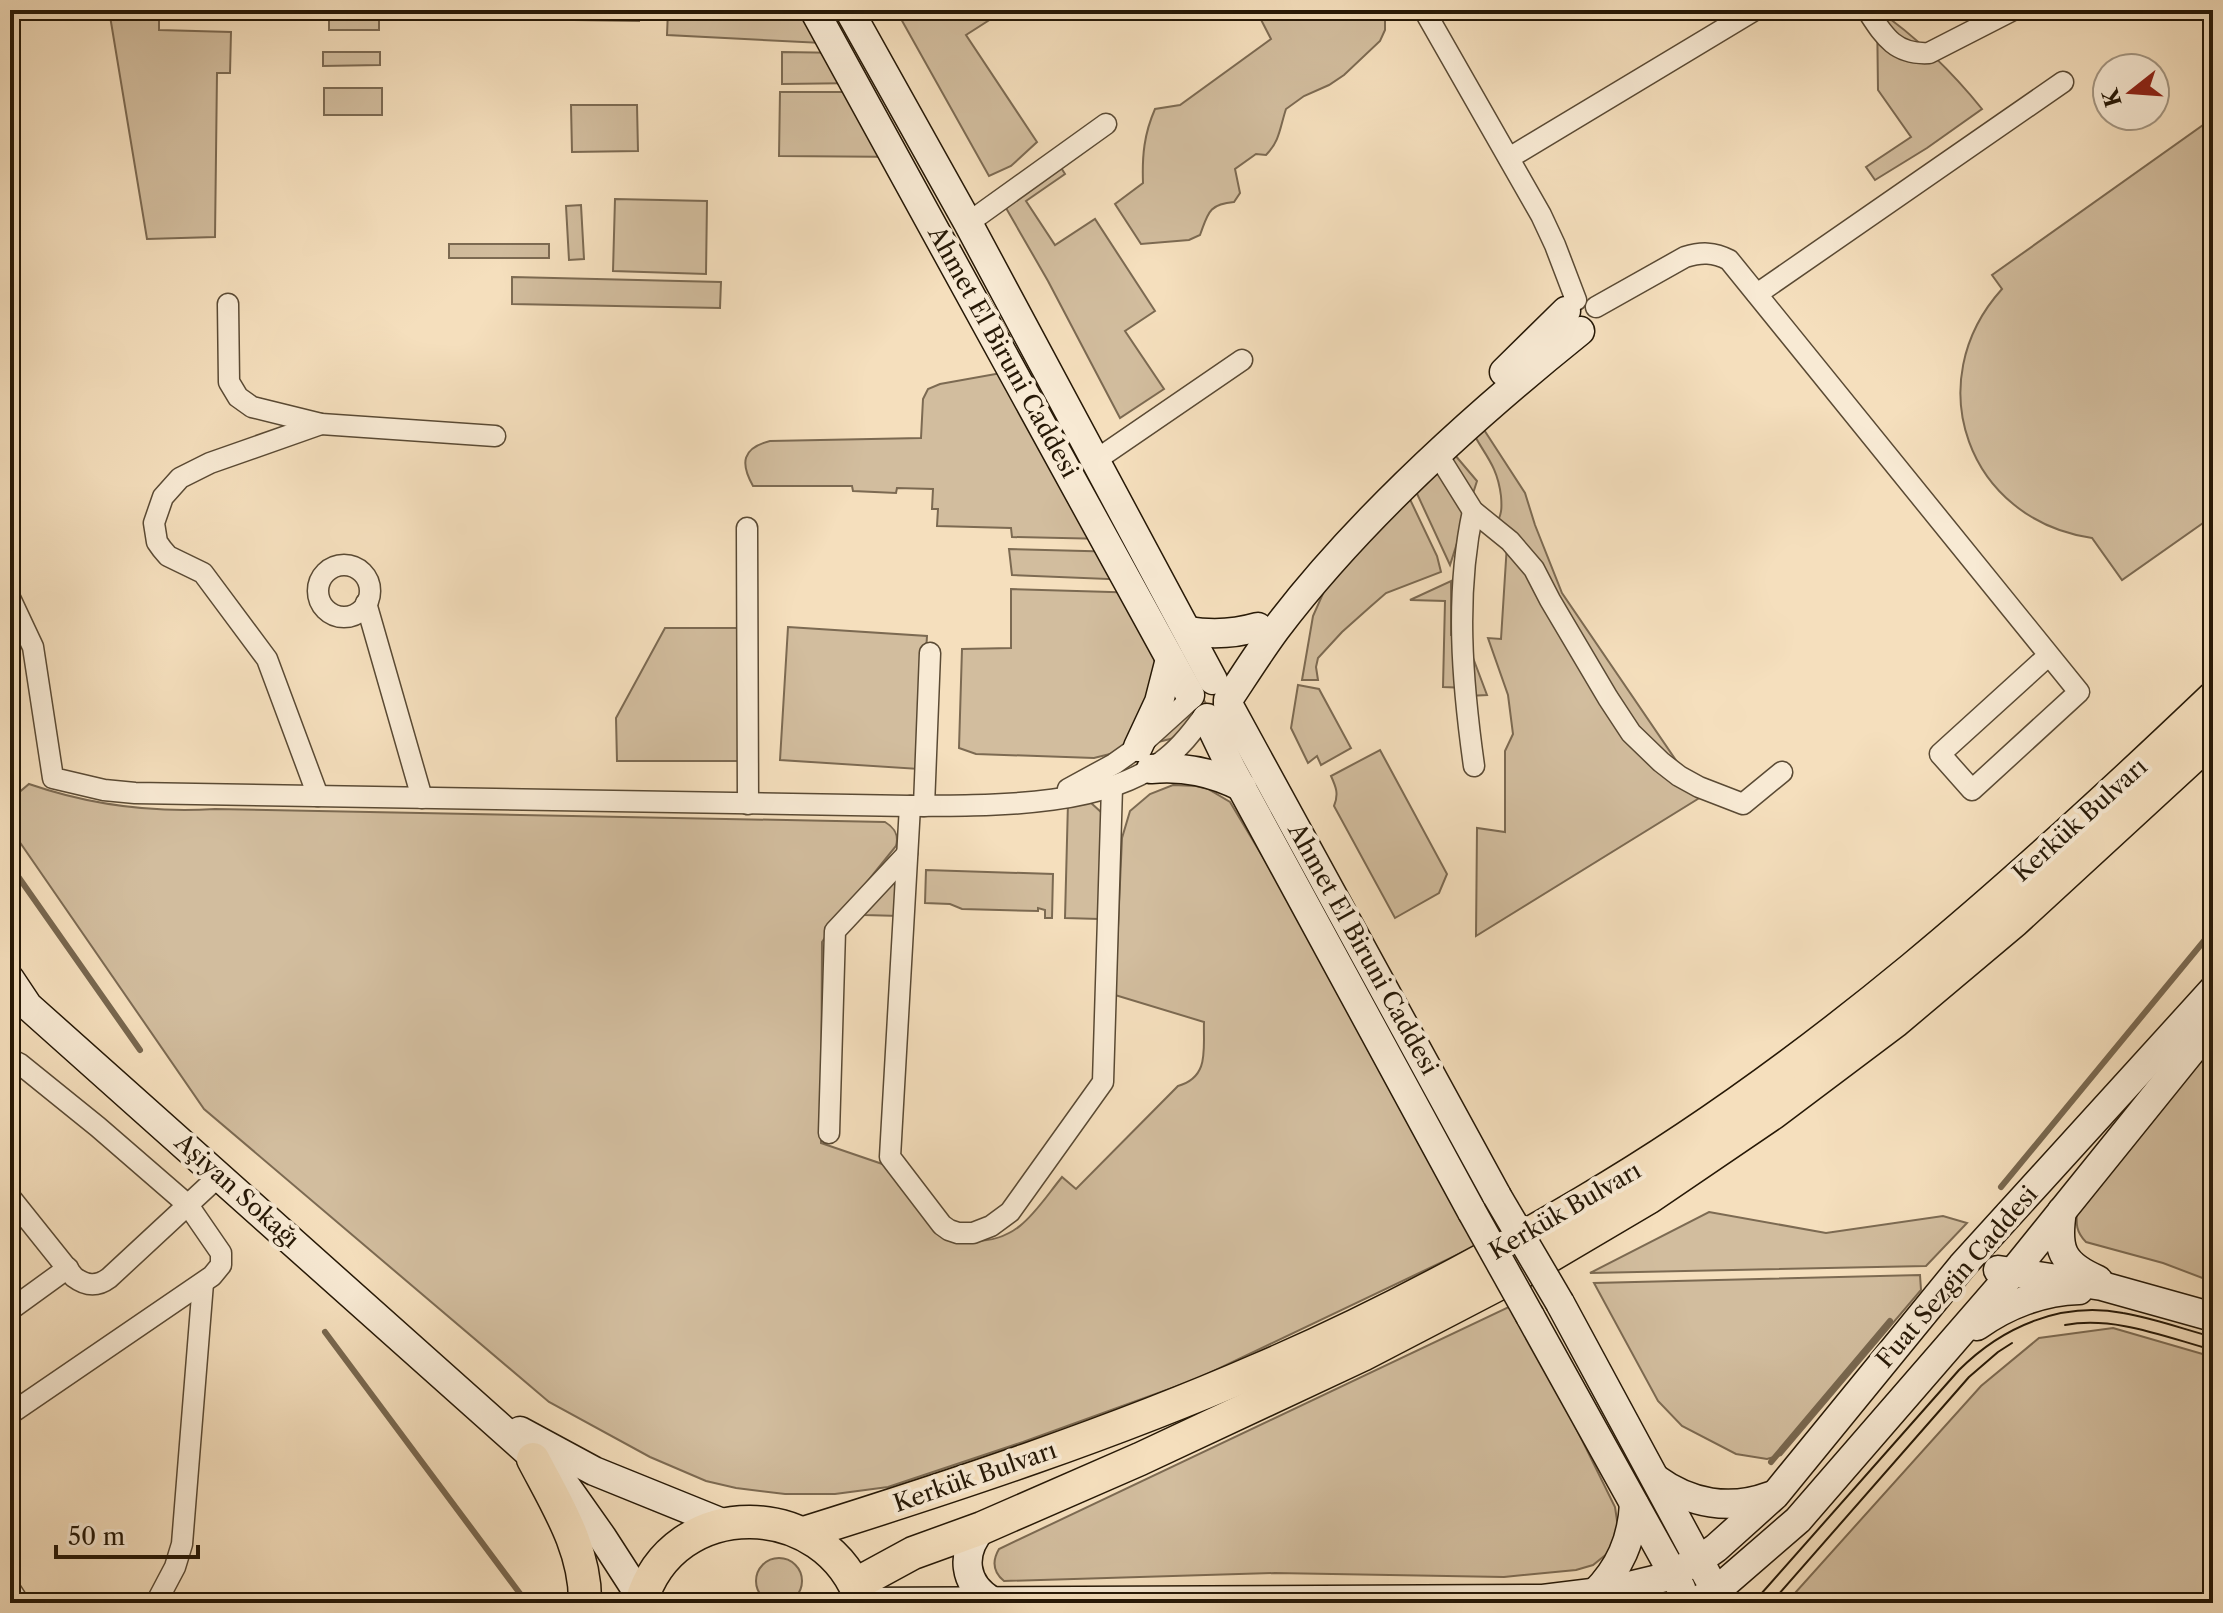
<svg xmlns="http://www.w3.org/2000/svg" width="2223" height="1613" viewBox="0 0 2223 1613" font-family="'Libre Caslon Text',serif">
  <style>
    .green { fill: #d2bd9e; stroke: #7c6a52; stroke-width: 2 }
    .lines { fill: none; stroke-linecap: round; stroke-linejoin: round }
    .stream { stroke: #78674f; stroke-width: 6 }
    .street-casing { stroke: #5a4a34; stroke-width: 23 }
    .secondary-casing { stroke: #261806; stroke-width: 31 }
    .primary-casing { stroke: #261806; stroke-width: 35 }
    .street { stroke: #f8ead4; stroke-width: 20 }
    .secondary { stroke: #f8ead4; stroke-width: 28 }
    .primary { stroke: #f5dfbd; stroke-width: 32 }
    .tram { stroke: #261806; stroke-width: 2 }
    .secondary-bridge-casing { stroke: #261806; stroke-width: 31; stroke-linecap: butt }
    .secondary-bridge { stroke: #f8ead4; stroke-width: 28 }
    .labels { text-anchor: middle; stroke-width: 8; stroke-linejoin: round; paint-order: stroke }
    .street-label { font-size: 24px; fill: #261806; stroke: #f8ead4 }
  </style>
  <rect width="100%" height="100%" fill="#f5dfbd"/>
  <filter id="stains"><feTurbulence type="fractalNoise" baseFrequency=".0025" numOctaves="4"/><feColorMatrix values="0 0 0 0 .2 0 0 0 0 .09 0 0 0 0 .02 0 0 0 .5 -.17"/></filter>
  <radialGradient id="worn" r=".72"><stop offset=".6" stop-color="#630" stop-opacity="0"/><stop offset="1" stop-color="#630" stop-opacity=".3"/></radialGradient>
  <g class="green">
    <path d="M109 10H159V30L231 32 230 73H217L215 237 147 239Z"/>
    <rect x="329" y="10" width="50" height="20"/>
    <path d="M575 10H639V21L575 20Z"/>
    <path d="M668 10H824L842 44 667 35Z"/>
    <path d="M896 10H1005L966 35 1037 142 1011 166 989 176Z"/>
    <path d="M1256 10H1391L1385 20V30L1380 41 1344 75 1329 85 1304 96 1286 109C1280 127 1280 141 1266 155L1256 154 1235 169 1240 193 1234 202C1208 204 1208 214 1200 235L1189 240 1141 244 1115 204 1143 183C1142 156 1144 134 1155 109L1180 105 1271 39Z"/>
    <path d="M1877 10C1914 34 1954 74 1982 109L1927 148 1875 180 1866 167 1911 137 1878 90Z"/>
    <path d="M323 52H380V65L323 66Z"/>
    <path d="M782 52 847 53 860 83 782 84Z"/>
    <rect x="324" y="88" width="58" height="27"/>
    <path d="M780 92H864L908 157 779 156Z"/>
    <path d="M571 105H637L638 151 572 152Z"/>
    <path d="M2213 118V516L2122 580 2092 538C1968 520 1918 382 2002 289L1992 275Z"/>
    <path d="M1058 163 1065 174 1026 201 1055 245 1095 219 1155 311 1125 331 1164 389 1120 418 1048 281 1006 208Z"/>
    <path d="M615 199 707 201 706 274 613 271Z"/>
    <path d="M581 205 584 259 569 260 566 206Z"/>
    <rect x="449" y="244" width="100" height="14"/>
    <path d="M512 277 721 282 720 308 512 304Z"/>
    <path d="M1023 369 1107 539 1012 537 1011 528 937 526 938 509H932L933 489 897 488 896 493 853 491 852 486H753C740 463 742 448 770 441L921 438 923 399 928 389 940 384Z"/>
    <path d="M1477 419 1525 493 1535 525 1562 593 1701 797 1476 936 1477 828 1505 832V751L1513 734 1508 695 1488 638 1501 639 1508 528 1495 526C1502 515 1502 508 1501 496 1497 463 1483 454 1470 427Z"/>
    <path d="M1449 448 1477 481 1450 565 1413 485Z"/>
    <path d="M1406 491 1437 556 1441 572 1386 593 1370 607 1342 632 1318 658 1316 667 1318 680H1302L1313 616 1325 589Z"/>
    <path d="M1009 549 1123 552 1132 580 1012 575Z"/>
    <path d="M1451 581V635L1464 634 1487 695 1468 696V688L1443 687 1445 601 1410 600Z"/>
    <path d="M1011 589 1145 593 1211 713 1174 738 1094 758 976 754 959 748 962 649 1011 648Z"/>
    <path d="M788 627 927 636 919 769 780 760Z"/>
    <path d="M665 628H747L748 761H617L616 718Z"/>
    <path d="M1298 685 1319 689 1351 748 1321 765 1317 756 1308 763 1291 728Z"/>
    <path d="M1380 750 1447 874 1439 893 1395 918 1334 806C1339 794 1336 787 1331 776Z"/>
    <path d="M29 784C90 805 150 813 215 809L885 822C895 828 899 835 896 846L841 914 822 942 821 1143 891 1167 975 1241C1020 1241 1036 1209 1062 1177L1076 1189 1178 1086C1210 1077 1203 1049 1204 1022L1115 995 1122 838 1130 811 1150 794 1173 785 1196 786 1208 789 1230 802 1398 1083 1482 1243 1197 1379 1023 1442 888 1487 835 1494H785L736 1488 706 1481 650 1457 549 1402 204 1109 10 828V800Z"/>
    <path d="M1068 802H1090L1102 813 1099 919 1065 918Z"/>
    <path d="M902 861 900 916 864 915 861 907Z"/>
    <path d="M926 870 1053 874 1052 918H1045V910L1038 908V911L962 909 950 904 925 903Z"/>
    <path d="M2213 1036V1282L2163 1263 2086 1242C2076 1232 2076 1224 2077 1210Z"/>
    <path d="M1709 1212 1826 1233 1943 1216 1967 1223 1926 1266 1590 1273Z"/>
    <path d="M1920 1275 1921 1290 1781 1455 1767 1459 1736 1454 1682 1426 1658 1401 1594 1283Z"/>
    <path d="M1515 1304 1615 1507 1618 1527 1608 1553 1593 1565 1576 1570 1504 1577 1275 1573 1004 1581C993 1572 992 1561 999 1549Z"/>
    <path d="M2113 1328 2213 1357V1603H1786L1981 1386 2039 1338Z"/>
    <circle cx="779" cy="1581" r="23"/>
  </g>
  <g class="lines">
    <g class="stream">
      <path d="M10 865 140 1050"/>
      <path d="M2001 1187 2213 930"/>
      <path d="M325 1332 527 1603"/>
      <path d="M1771 1462 1890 1321"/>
    </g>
    <defs>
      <g id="street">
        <path d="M1424 10 1541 215 1555 245 1576 300"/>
        <path d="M1867 10C1884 36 1895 55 1929 53L2013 10"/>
        <path d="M1509 158 1755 10"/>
        <path d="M968 223 1106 124"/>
        <path d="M1757 294 2063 82"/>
        <path d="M228 304 229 382 238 397 252 407 321 424 495 436"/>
        <path d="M1596 307 1685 257C1701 252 1714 252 1729 260L2079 692 1972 790 1940 754 2049 655"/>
        <path d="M1438 455 1473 511 1510 541 1534 569 1550 600 1608 698 1631 733 1661 762 1679 776 1699 787 1743 804 1782 772"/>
        <path d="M1096 460 1242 360"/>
        <path d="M1473 511C1455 594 1462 681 1474 766"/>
        <path d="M747 528 748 804"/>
        <circle cx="344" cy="591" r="26"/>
        <path d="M10 598 33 647 53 778 104 790 135 793 910 806C986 805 1097 809 1161 762 1178 750 1191 734 1203 717"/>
        <path d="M366 603 422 798"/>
        <path d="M1068 789 1114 764 1138 747 1190 700"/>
        <path d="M318 796 267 659 203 573 168 556 162 549 157 542 154 523 163 497 180 478 210 463 321 424"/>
        <path d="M910 806 890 1157 942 1225 949 1230 958 1233H973L991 1226 1010 1212 1103 1082 1112 787"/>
        <path d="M924 806 930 653"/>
        <path d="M10 1059 20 1064 98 1127 188 1205 221 1253V1265L212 1276 10 1414"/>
        <path d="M829 1133 835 931 907 854"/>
        <path d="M10 1197 74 1277C86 1286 97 1287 109 1278L219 1176"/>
        <path d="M10 1310 68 1268"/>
        <path d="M10 1589 19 1603"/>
        <path d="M156 1603 175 1567 182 1544 203 1283"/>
      </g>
      <g id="secondary">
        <path d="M814 10 1190 695"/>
        <path d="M849 10 968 223 1213 680"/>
        <path d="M1504 372 1566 311"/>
        <path d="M1188 631C1213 635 1234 634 1258 627"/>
        <path d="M1228 700C1244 676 1259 652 1276 629 1359 519 1473 417 1580 331"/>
        <path d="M1228 704 1497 1196"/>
        <path d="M1207 718 1232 770 1472 1212"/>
        <path d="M1138 747 1159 702 1170 659"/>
        <path d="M1151 769C1184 766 1212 772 1242 787"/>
        <path d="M10 979 28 1006 566 1486 602 1537 642 1599"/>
        <path d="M2062 1211C2056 1249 2061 1264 2098 1280"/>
        <path d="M1998 1270 2102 1286 2213 1317"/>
        <path d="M1560 1303 1708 1577"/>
        <path d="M1530 1316 1681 1588"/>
        <path d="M1977 1326C2006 1305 2042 1291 2079 1290"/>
        <path d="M520 1431 594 1471 725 1524"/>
        <path d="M1656 1479C1690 1504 1730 1511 1770 1496"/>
        <path d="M982 1528C960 1553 963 1584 992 1601"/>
        <path d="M1594 1594C1620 1568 1632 1540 1634 1504"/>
        <path d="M861 1602 1543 1599 1608 1591 1662 1578 1673 1573 1699 1560 1716 1548 1775 1495 1962 1266 2213 990"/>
        <path d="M1693 1603 1716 1591 1798 1520 2013 1272 2213 1024"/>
      </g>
      <g id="primary">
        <path d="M533 1459C557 1505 586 1550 585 1603"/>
        <path d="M804 1533C957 1485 1111 1434 1258 1370 1370 1322 1479 1264 1584 1202 1816 1066 2019 883 2213 698"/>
        <path d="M856 1584 913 1553 982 1528 1140 1459 1362 1355 1531 1267 1648 1198 1773 1113 1894 1022 2014 921 2213 738"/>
        <path d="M641 1603C672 1494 827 1496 862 1603"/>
      </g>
    </defs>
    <use href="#street" class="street-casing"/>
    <use href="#secondary" class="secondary-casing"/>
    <use href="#primary" class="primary-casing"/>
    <use href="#street" class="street"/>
    <use href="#secondary" class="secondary"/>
    <use href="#primary" class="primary"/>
    <g class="tram">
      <path d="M2065 1325C2115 1316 2165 1337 2213 1350"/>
      <path d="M1753 1603 1959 1370C2002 1327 2061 1301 2123 1313 2153 1318 2183 1329 2213 1337"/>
      <path d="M1771 1603 1969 1377 1998 1352 2012 1343"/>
    </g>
    <defs>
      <g id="secondary-bridge">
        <path d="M1497 1196 1560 1303"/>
        <path d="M1472 1212 1530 1316"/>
      </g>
    </defs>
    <use href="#secondary-bridge" class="secondary-bridge-casing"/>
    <use href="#secondary-bridge" class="secondary-bridge"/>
  </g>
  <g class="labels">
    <g class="street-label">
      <text transform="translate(1003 352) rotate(61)" y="8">Ahmet El Biruni Caddesi</text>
      <text transform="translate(2080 820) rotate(-42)" y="8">Kerkük Bulvarı</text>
      <text transform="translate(1363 949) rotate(61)" y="8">Ahmet El Biruni Caddesi</text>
      <text transform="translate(237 1191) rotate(42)" y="8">Aşiyan Sokağı</text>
      <text transform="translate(1565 1211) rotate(-30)" y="8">Kerkük Bulvarı</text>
      <text transform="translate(1957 1277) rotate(-49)" y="8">Fuat Sezgin Caddesi</text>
      <text transform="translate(975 1477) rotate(-19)" y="8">Kerkük Bulvarı</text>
    </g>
  </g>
  <rect width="2223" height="1613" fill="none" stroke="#f5dfbd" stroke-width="40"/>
  <rect x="12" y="12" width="2199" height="1589" fill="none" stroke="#261806" stroke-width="4"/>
  <rect x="20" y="20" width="2183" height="1573" fill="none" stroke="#261806" stroke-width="2"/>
  <g transform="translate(2131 92) rotate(253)"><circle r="38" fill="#f8ead4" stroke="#a49682" stroke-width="2"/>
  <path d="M0-6L14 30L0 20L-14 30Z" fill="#8f2418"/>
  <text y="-12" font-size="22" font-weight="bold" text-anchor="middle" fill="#261806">K</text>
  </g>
  <path d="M56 1545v12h142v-12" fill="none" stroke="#261806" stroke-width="4"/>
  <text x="68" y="1545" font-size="24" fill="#261806" stroke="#f8ead4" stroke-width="6" paint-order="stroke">50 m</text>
  <rect width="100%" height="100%" filter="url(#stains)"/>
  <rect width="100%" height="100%" fill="url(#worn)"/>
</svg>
